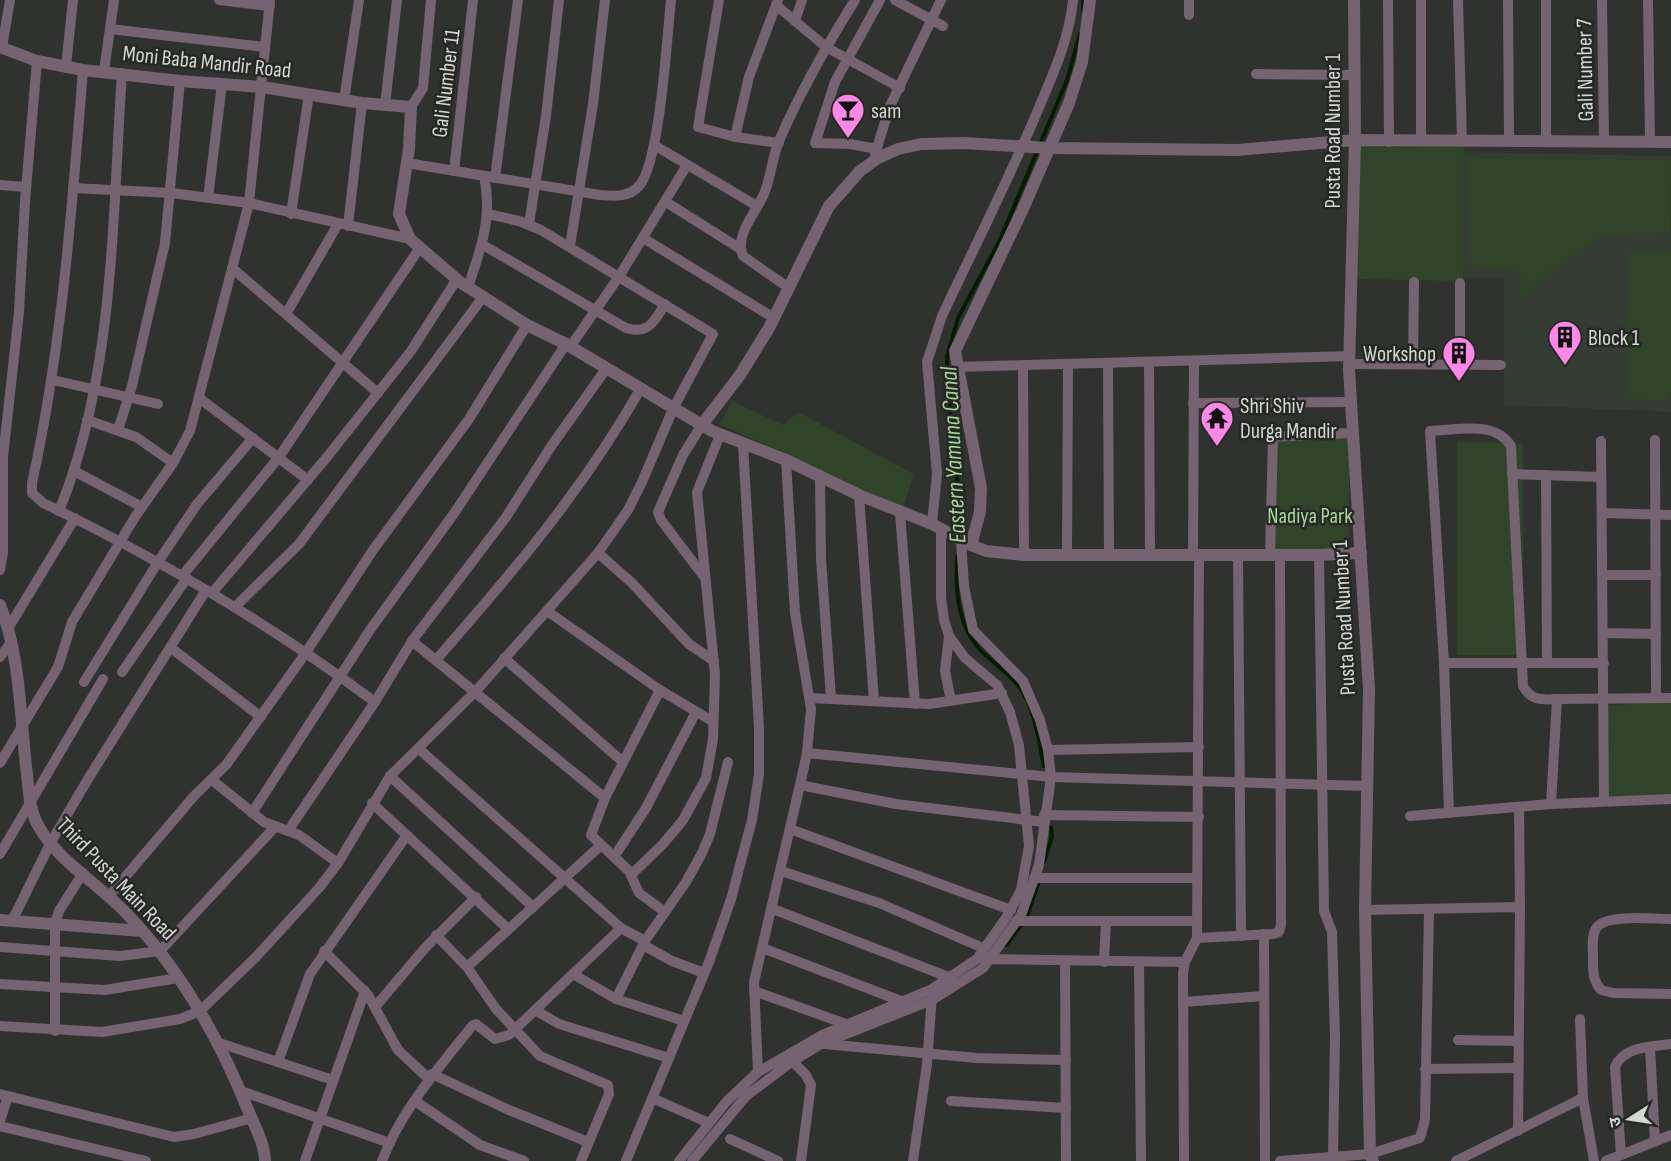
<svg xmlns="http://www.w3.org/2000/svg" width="1671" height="1161" viewBox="0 0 1671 1161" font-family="'Sofia Sans Condensed','Noto Sans Devanagari',sans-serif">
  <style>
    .built { fill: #353c33 }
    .green { fill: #2f4428 }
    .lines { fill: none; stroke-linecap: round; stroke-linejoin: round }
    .stream { stroke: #041d00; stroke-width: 4 }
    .minor { stroke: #756371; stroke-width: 10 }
    .tertiary { stroke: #756371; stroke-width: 12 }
    .labels { text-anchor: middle; stroke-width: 5; stroke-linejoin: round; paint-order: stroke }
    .street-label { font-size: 22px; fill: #d5d7d4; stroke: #252824 }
    .poi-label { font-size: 22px; fill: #d5d7d4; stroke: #252824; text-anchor: start }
    .park-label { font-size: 22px; fill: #a8d79a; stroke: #252824 }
    .water-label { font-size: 24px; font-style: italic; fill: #a7d698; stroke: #252824 }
  </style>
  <rect width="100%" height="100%" fill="#2f322e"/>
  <path class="built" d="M1462 152 1671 156V412L1504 405V278L1463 277Z"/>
  <g class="green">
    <path d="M1358 139 1464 140 1463 281 1351 279Z"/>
    <path d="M1467 157 1671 160 1670 233 1602 236 1548 273 1521 299 1520 271 1470 266Z"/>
    <path d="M1630 250 1671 251V394L1667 401 1625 399Z"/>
    <path d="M732 401 783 425 798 412 914 474 903 508 719 424Z"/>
    <path d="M1278 436 1349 437V552L1270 555Z"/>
    <path d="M1457 442 1523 443V655H1457Z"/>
    <path d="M1671 700V799L1604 801 1605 706Z"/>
  </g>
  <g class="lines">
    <g class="stream">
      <path d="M1083 11V0"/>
      <path d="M959 535 960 506 947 382V357L958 318 1000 240 1067 80 1080 34"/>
      <path d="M957 557C955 595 958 633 989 658 1001 669 1013 677 1022 691 1035 712 1039 741 1044 766"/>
      <path d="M1044 862 1052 837 1051 827"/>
      <path d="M1006 945 1026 919 1039 881"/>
    </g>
    <g class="minor">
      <path d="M219 0 270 6"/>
      <path d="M719 0 698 127 735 137 779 143"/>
      <path d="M895 0 943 26"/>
      <path d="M1388 0 1389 142"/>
      <path d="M1421 0V141"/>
      <path d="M1458 0 1462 140"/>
      <path d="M1508 0 1509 140"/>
      <path d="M1546 0V140"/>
      <path d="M1602 0 1604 140"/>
      <path d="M1648 0 1650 140"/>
      <path d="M776 5 826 47 900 88"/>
      <path d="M1189 15V0"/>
      <path d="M795 21 802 0"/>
      <path d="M110 29 264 47"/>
      <path d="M2 47 10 0"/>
      <path d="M66 66 73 0"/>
      <path d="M83 70C72 208 62 347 32 483V493L43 503C160 559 271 625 375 702"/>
      <path d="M104 71 114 0"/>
      <path d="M1256 74 1354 75"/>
      <path d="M344 100 359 0"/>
      <path d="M385 105 397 0"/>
      <path d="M411 107 423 88 431 0"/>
      <path d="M735 137 749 77 778 0"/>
      <path d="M654 145 757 206"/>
      <path d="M877 149 850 144 815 143 835 82 880 0"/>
      <path d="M875 154 890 106 941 0"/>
      <path d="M407 163 600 195C614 196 628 198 639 186 660 163 667 36 671 0"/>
      <path d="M454 171 473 0"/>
      <path d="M495 178 518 0"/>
      <path d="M0 185 26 187"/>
      <path d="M73 188 171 193 249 203 410 239"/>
      <path d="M208 198 222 84"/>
      <path d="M666 202 739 248"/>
      <path d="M291 214 309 94"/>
      <path d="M529 224 546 116 559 0"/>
      <path d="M348 226 362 103"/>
      <path d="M643 238 774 318"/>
      <path d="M483 245 626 328C648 335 655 321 665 304"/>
      <path d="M570 246 593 104 605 0"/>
      <path d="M232 268 378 393"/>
      <path d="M1460 283V365"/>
      <path d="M468 287C481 249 493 216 484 176"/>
      <path d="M789 288 743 256C734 235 756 213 764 194 771 177 772 158 779 141 800 92 827 45 855 0"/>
      <path d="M286 314 338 224"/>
      <path d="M570 347 620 275 687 165"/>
      <path d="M1149 362 1150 556"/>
      <path d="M1108 363 1109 555"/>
      <path d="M1350 364 1501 365"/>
      <path d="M1413 364 1414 282"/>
      <path d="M1023 366 1024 555"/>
      <path d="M956 367 1350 356"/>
      <path d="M53 380 158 404"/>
      <path d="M199 398 308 480"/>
      <path d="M1193 403 1351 402"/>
      <path d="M87 420 136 437 173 463"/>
      <path d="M701 426 683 455 658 512 661 520 705 578"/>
      <path d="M118 430 132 386 165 243 180 81"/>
      <path d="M1655 440 1656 698"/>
      <path d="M1601 441 1604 801"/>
      <path d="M74 471 142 507"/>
      <path d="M1512 474 1601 477"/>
      <path d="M820 475 821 559 831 698"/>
      <path d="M1546 475 1547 663"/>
      <path d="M859 495 874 701"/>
      <path d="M59 511C115 374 112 218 122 73"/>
      <path d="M900 513 915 704"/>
      <path d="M1602 513 1671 515"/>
      <path d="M932 524 937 474 927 362 942 316C973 250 1006 185 1035 117 1051 78 1069 42 1073 0"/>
      <path d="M598 553 632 583 689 644 714 661"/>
      <path d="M1067 555 1068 364"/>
      <path d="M1238 555 1241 936"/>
      <path d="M1270 555 1273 437 1351 433"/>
      <path d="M1319 555 1324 911 1332 932 1335 1037 1333 1156"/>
      <path d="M1193 556 1194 361"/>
      <path d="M0 570 3 553V457L19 312 25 201 37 61"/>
      <path d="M183 575 279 457 419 249"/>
      <path d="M1603 575H1656"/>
      <path d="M212 593 327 457 411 351 457 279"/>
      <path d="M235 607 299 544 483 297"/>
      <path d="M547 611 660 690 712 721"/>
      <path d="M9 627 75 518"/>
      <path d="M1604 633 1656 634"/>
      <path d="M949 636 945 671 951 701"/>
      <path d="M412 641 605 798"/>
      <path d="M171 648 261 717"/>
      <path d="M0 657 12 641"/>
      <path d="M504 658 623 762"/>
      <path d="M436 660C513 572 583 490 641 388"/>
      <path d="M1444 663H1604"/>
      <path d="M122 672 187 578"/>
      <path d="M84 682 158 562 197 504 253 438"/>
      <path d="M660 690 605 798 591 835 629 871 639 893 665 912"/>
      <path d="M810 698 929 704 1002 693"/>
      <path d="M419 749 621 928 645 941"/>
      <path d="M1048 750 1199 747"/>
      <path d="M807 753 1051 777 1368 786"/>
      <path d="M0 763 58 667 72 622 135 517 173 463 190 431 249 203 270 0"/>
      <path d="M390 776 533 907"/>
      <path d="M212 780 264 822 299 835 338 863"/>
      <path d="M800 785 896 804 1044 822"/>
      <path d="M372 803 508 929"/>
      <path d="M1551 804 1557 699 1671 698"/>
      <path d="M1519 808 1520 907"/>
      <path d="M252 813 370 630 455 512 566 344"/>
      <path d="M1449 813 1444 663 1430 431C1457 430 1495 420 1511 446L1523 686C1531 701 1542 700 1557 699"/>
      <path d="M1044 815 1199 817"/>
      <path d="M1410 816 1551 804 1671 799"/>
      <path d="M790 829 1011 910"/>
      <path d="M288 831 375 702 412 641 506 517 552 445 606 369"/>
      <path d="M0 854 103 679"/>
      <path d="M614 857 646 808 696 712"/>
      <path d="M781 871 879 903 983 948"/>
      <path d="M631 875 663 844 683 820 706 778 713 739 715 675 697 492 720 435"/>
      <path d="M1034 878H1197"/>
      <path d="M109 896 194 796 226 765 305 654 373 550 469 419 527 325"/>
      <path d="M773 909 951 978"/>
      <path d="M1365 910 1520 907 1518 1131"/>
      <path d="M1671 919C1654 919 1608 914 1597 927 1591 935 1593 946 1593 955 1593 969 1592 979 1601 990L1613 993 1671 994"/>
      <path d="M12 921 51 842 88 779 206 590"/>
      <path d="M1016 921H1197"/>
      <path d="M1264 934 1265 1161"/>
      <path d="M436 935 467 967 496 1009 540 1056 608 1085 609 1094 581 1161"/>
      <path d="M1197 938 1273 934 1279 932 1281 925 1280 555"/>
      <path d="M643 945 672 961 704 973"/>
      <path d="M0 947 120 956 160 951 275 827"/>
      <path d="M762 948 901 1001"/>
      <path d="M324 951 368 995 398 1050 429 1079"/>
      <path d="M984 959 1185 962"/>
      <path d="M1065 962 1066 1161"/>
      <path d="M1104 962 1106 921"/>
      <path d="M1139 963 1141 1161"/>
      <path d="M467 967 600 846"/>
      <path d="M573 974 616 999 684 1021"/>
      <path d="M0 984 105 990 178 978"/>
      <path d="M754 991 846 1024"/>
      <path d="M616 999 645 941 686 882 702 853 710 834 728 762"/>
      <path d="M1183 1002 1264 996"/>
      <path d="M375 1007 425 948 476 897"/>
      <path d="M535 1010 559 1024 669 1058"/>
      <path d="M1580 1019 1583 1098"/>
      <path d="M0 1026 102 1032 180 1019 200 1011 256 957 319 888 338 863 390 776 476 691 598 553 628 510 642 482 673 409 713 334 541 230 519 221 488 214"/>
      <path d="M55 1031V924L59 911 83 873"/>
      <path d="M1458 1040 1518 1041"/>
      <path d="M216 1042 333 1080"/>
      <path d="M824 1044 977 1058 1066 1060"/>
      <path d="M1650 1047 1655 1142"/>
      <path d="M790 1059 806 1075 811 1085 801 1161"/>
      <path d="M278 1062 310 974 407 835"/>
      <path d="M1425 1069 1518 1068"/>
      <path d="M758 1072 754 982 800 785 807 753 811 709 795 613 786 460"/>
      <path d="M432 1074 509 1110 588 1142"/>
      <path d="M241 1091 390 1143"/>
      <path d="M0 1094 174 1137 194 1134 252 1118"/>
      <path d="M652 1098 709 1123"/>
      <path d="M415 1101 480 1145 524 1161"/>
      <path d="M951 1101 1066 1108"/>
      <path d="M0 1121 8 1096"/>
      <path d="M0 1126 146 1161"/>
      <path d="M730 1139 778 1161"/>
      <path d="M1621 1155 1615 1067C1624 1046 1650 1047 1671 1044"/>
      <path d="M305 1161 365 991"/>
      <path d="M382 1161C401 1110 439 1068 472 1026L476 1024 495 1039 509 1035 621 928"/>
      <path d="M626 1161 709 962 731 899 752 820 759 774V728L743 444"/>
      <path d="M679 1161 727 1101 758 1072 822 1035 932 989 977 959 1006 918 1021 890 1029 846 1019 745 1010 712 997 685 965 658 949 636 944 620 941 598V529"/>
      <path d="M692 1161 746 1096 790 1063 821 1044 932 1000 983 968 1021 915 1039 865 1051 777 1048 750 1040 720 1023 681 973 630 964 586 961 540"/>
      <path d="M913 1161 927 1064 932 995"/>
      <path d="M1184 1161 1183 973 1185 962 1197 938 1199 555"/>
      <path d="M1280 1161 1370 1154 1420 1138 1425 1120 1429 910"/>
      <path d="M1456 1161 1583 1098 1594 1161"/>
      <path d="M1606 1161 1671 1135"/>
    </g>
    <g class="tertiary">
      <path d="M1354 0 1355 140 1349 370 1369 689 1365 910 1370 1154 1373 1161"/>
      <path d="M0 47 37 61 83 70 180 81 262 87 362 103 411 107 409 149 399 214 410 239 460 282 527 325 566 344 712 431 786 460 859 495 932 524 971 545 986 551 1024 555H1319L1361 553"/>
      <path d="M701 426 740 375 769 328 829 206 860 171 878 158 898 149 921 144 963 143 1050 148 1237 150 1355 140 1671 142"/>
      <path d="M971 545 980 512 981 488 955 351 1022 211 1069 103 1082 62 1090 0"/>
      <path d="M0 605C20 655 20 713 26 766 29 787 28 808 39 827 59 862 100 885 127 914 180 969 219 1038 248 1110 254 1125 265 1144 265 1161"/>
      <path d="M0 920 142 931"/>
    </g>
  </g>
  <defs>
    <symbol id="bar-pin" viewBox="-11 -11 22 30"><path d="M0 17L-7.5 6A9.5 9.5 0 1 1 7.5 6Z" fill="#fb87e6" stroke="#252824"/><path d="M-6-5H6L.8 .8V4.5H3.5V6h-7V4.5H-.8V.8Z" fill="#111"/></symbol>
    <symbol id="building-pin" viewBox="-11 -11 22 30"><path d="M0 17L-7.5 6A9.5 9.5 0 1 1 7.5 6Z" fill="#fb87e6" stroke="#252824"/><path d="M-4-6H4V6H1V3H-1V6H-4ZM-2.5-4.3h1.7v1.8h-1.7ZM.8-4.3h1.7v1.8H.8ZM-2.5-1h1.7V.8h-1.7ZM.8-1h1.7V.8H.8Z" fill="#111"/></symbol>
    <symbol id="temple-pin" viewBox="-11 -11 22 30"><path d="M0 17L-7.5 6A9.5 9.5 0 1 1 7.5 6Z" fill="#fb87e6" stroke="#252824"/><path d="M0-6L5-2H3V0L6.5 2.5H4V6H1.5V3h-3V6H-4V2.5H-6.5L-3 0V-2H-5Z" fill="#111"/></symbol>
  </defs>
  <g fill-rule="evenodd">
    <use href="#bar-pin" x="829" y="91" width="38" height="52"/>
    <use href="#building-pin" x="1546" y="318" width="38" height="52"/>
    <use href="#building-pin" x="1440" y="334" width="38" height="52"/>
    <use href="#temple-pin" x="1198" y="399" width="38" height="52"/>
  </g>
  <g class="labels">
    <g class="street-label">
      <text transform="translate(207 61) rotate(6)" y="8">Moni Baba Mandir Road</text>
      <text transform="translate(1584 70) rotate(-91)" y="8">Gali Number 7</text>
      <text transform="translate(445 83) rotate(-83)" y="8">Gali Number 11</text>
      <text transform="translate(1332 131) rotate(-90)" y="8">Pusta Road Number 1</text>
      <text transform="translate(1343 618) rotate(-93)" y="8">Pusta Road Number 1</text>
      <text transform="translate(117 878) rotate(46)" y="8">Third Pusta Main Road</text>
    </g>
    <g class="poi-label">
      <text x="871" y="118">sam</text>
      <text x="1588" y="345">Block 1</text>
      <text x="1436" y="361" text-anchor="end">Workshop</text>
      <text x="1240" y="413">Shri Shiv<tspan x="1240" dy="25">Durga Mandir</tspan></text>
    </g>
    <g class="park-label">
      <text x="1310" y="523">Nadiya Park</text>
    </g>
    <g class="water-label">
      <text transform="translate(953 455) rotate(-93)" y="8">Eastern Yamuna Canal</text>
    </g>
  </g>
  <g transform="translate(1629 1119) rotate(258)" stroke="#252824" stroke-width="4.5" paint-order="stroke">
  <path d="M0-4.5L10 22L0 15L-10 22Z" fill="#d5d7d4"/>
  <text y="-9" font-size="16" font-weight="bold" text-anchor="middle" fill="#d5d7d4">उ</text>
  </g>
</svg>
